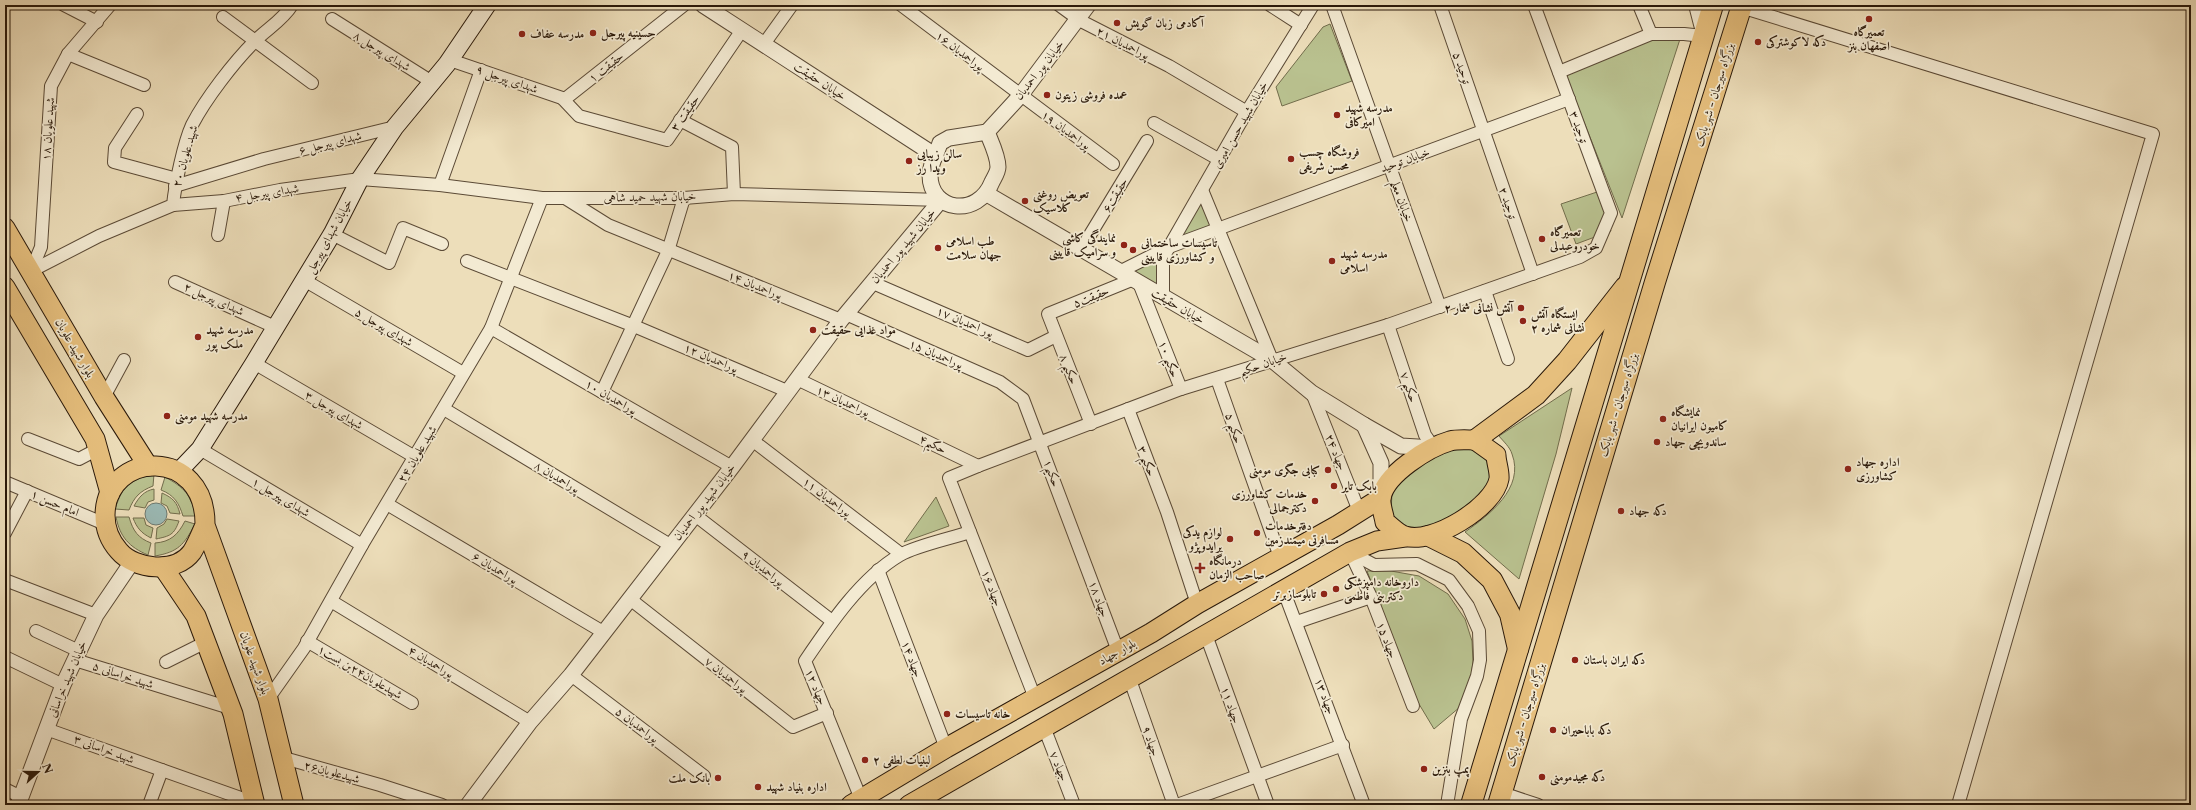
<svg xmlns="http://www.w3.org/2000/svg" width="2196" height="810" viewBox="0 0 2196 810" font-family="'Libre Caslon Text',Amiri,serif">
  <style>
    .green { fill: #b9c18f; stroke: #726d4c }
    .water { fill: #9bbbb7; stroke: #6e7a72 }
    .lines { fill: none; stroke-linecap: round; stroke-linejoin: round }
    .minor-casing { stroke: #5b4a36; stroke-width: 14 }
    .tertiary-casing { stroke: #5b4a36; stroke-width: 17 }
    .secondary-casing { stroke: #2a190a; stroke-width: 19 }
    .primary-casing { stroke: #2a190a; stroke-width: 21 }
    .trunk-casing { stroke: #2a190a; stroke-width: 22 }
    .minor { stroke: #f3ead2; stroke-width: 12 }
    .tertiary { stroke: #f3ead2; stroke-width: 15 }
    .secondary { stroke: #f3ead2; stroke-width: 17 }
    .primary { stroke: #e6bf7d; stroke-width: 19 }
    .trunk { stroke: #e6bf7d; stroke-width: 20 }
    .poi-dot { fill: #8f2418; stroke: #f3ead2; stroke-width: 1.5 }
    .labels { text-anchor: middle; stroke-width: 3.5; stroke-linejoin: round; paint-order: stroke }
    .poi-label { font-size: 12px; font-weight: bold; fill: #2a190a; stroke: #f3ead2; text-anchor: start }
    .street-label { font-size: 12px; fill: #2a190a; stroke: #f3ead2 }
  </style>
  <rect width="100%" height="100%" fill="#eddeba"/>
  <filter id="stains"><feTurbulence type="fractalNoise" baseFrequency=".005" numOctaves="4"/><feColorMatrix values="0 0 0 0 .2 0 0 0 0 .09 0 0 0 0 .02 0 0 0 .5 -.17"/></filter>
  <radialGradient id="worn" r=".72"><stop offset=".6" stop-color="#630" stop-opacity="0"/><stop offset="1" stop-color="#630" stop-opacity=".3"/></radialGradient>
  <g class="green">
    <path d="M1330 24 1352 81 1282 106 1276 87 1323 27Z"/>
    <path d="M1654 36H1681L1622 218 1565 74Z"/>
    <path d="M1202 192 1216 229 1171 244Z"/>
    <path d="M1597 192 1611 231 1576 244 1561 204Z"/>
    <path d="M1168 248 1162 296 1123 271Z"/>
    <path d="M1572 388 1556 454 1519 579 1465 532C1489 515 1525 488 1512 454 1510 447 1503 441 1499 436Z"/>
    <path d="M1465 447 1481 451 1491 469 1488 489 1461 514 1433 529 1400 526 1391 512 1392 493 1409 467 1443 449Z"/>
    <path d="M154 474 153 486C140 491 134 497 129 510L115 509C123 485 130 480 154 474Z"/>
    <path d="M165 477C185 488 190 494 196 516H183C179 503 174 495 161 490Z"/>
    <path d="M154 489V500L148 502 145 508 134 506C139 497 144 491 154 489Z"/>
    <path d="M162 493C173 498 177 502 180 514L170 513 167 506 161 503Z"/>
    <path d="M936 497 949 526 904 542Z"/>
    <path d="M116 517H129C133 531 138 538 151 543L148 555C129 547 120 537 116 517Z"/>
    <path d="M133 518H144L146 525 153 528 151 538C141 533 137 528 133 518Z"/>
    <path d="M167 519 179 521C174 535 170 536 156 539L157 528 164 524Z"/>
    <path d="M185 521 195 524C184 545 178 552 155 556V543C170 542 178 535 185 521Z"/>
    <path d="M1367 571H1391L1419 576 1448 594 1465 619 1472 641 1473 662 1470 685 1460 707 1434 729 1416 699Z"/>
  </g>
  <circle class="water" cx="156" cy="514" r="11"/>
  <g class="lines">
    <defs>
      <g id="minor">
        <path d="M64 5 97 22"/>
        <path d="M901 5 1113 164"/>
        <path d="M1059 5 1081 21 1169 66 1247 112"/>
        <path d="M1270 5 1301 25"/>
        <path d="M1332 5 1440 307"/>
        <path d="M1440 5 1533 274"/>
        <path d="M1639 5 1651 34"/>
        <path d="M1741 7 2153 134 1958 805"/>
        <path d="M223 17 312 83"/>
        <path d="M332 19 432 82"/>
        <path d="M764 44 792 5"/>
        <path d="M68 54 144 85"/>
        <path d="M450 60 565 99 684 5"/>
        <path d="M1559 72 1651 34H1684L1703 36 1695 5"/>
        <path d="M562 98 579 116 667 140 742 30"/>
        <path d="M137 114 115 148 114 162 177 179"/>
        <path d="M680 120 732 147 734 194"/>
        <path d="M1154 123 1220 160"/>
        <path d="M440 185 481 70"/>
        <path d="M175 186 264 159 395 127"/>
        <path d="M1202 190 1272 360"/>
        <path d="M565 198 608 225 841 320"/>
        <path d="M173 205 224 201 280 190 360 179 440 185 542 198H684L734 194 941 200"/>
        <path d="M332 234 389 263 403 228 442 244"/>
        <path d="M218 235 224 201"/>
        <path d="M1082 248 1147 141"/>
        <path d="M467 261 634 326 787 391"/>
        <path d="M31 271 99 236 173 205C175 185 184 142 192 125 206 98 234 62 255 41 267 29 283 20 292 5"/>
        <path d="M31 271 41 247 51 86 68 54 110 5"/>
        <path d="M1121 271 1169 247 1569 99"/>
        <path d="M304 280 463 373"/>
        <path d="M175 282 275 327"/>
        <path d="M873 283 1028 350 1056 336"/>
        <path d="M1139 283 1181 389"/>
        <path d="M1485 291 1508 359"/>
        <path d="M1163 298V258L1169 247 1243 118 1313 5"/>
        <path d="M846 314 1000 382 1023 399 1118 651"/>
        <path d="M1388 325 1425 435 1434 448"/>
        <path d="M491 328 732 467"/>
        <path d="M254 363 415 457"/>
        <path d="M797 379 978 466"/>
        <path d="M1217 379 1280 557"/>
        <path d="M602 392 668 251 684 198"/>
        <path d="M1312 393 1359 511"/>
        <path d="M104 397 124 360"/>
        <path d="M444 409 670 545"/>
        <path d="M1128 409 1167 512 1197 604"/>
        <path d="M1091 424 1048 314 1134 279"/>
        <path d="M28 439 79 459 98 449"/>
        <path d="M752 440 901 554"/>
        <path d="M200 449 362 545"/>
        <path d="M5 482 105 524"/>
        <path d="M387 504 603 632"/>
        <path d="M695 515 832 621"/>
        <path d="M5 533 27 491"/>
        <path d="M1350 552 1374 565 1417 564 1449 580 1468 606 1479 631 1480 660 1477 676 1461 719 1447 805"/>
        <path d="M1350 552 1371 597 1413 706"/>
        <path d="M878 570 946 748"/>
        <path d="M5 580 96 615"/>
        <path d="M1283 589 1364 805"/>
        <path d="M630 599 793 727 827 713"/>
        <path d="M331 601 530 722"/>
        <path d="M1297 622 1371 597"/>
        <path d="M36 631 79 651"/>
        <path d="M1206 635 1268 805"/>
        <path d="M307 641 412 703"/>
        <path d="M5 657 63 685"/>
        <path d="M75 660 230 708"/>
        <path d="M166 662 206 642"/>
        <path d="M571 675 704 776"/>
        <path d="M1129 677 1174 805"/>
        <path d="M1035 698 949 478 978 466 1181 389 1388 325 1580 257 1596 248 1611 213 1534 5"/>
        <path d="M268 699 304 648 362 545 491 328 542 198"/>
        <path d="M1044 727 1074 805"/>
        <path d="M46 729 255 803"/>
        <path d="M284 758 380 785 442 805"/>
        <path d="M5 789 21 797"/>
        <path d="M1502 793 1538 805"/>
        <path d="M861 799 805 661C830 624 861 578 900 555 915 546 952 538 970 532"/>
        <path d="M149 805 162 770"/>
        <path d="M1177 805 1343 745"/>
      </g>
      <g id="tertiary">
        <path d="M703 5 936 156"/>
        <path d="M987 132C991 142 998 156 998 167 998 172 994 178 992 182 978 218 930 212 930 175 930 164 937 153 940 143L949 138Z"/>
        <path d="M987 132 1020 96 1088 5"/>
        <path d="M987 194 1272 360 1312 393 1364 425 1401 446 1434 448"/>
        <path d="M1364 425 1381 463V497"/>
        <path d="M18 805 63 685 96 615 132 562"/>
        <path d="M468 805 530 722 571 675 732 467 841 320 941 200"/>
      </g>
      <path id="secondary" d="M179 471 200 449 254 363 332 234 360 179 395 127 447 64 487 5"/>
      <g id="primary">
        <path d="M5 228 104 397 148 466"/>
        <path d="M5 287 95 439 110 493"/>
        <path d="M1475 440 1496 455C1496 462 1500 472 1499 479 1494 507 1432 545 1405 536 1398 534 1391 526 1385 522 1384 515 1380 505 1381 498 1385 474 1429 447 1450 441 1458 439 1467 440 1475 440Z"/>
        <path d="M205 525C201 534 197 544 192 552 176 574 135 570 119 551 110 541 105 529 105 515 106 450 206 446 205 525L268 699 294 805"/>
        <path d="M163 567 196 616 233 714 255 805"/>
        <path d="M851 805 946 748 1151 633 1197 604 1338 525 1381 498"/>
        <path d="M909 805 1350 552 1377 541 1405 537"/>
      </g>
      <g id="trunk">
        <path d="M1475 440 1536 395 1567 361 1625 287"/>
        <path d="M1429 536 1463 553 1492 580 1510 614 1518 649"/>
        <path d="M1471 805 1713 5"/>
        <path d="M1498 805 1655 282 1742 5"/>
      </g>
    </defs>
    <use href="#minor" class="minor-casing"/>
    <use href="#tertiary" class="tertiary-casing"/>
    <use href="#secondary" class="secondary-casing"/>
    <use href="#primary" class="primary-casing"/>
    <use href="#trunk" class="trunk-casing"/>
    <use href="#minor" class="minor"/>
    <use href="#tertiary" class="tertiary"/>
    <use href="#secondary" class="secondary"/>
    <use href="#primary" class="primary"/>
    <use href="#trunk" class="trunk"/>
  </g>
  <g class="poi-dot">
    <circle cx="1869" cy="19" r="4"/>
    <circle cx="1117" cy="23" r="4"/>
    <circle cx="593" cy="33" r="4"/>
    <circle cx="522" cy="34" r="4"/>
    <circle cx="1758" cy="42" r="4"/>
    <circle cx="1047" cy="95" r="4"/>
    <circle cx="1337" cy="115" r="4"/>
    <circle cx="1291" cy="159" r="4"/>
    <circle cx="909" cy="161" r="4"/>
    <circle cx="1025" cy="201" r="4"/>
    <circle cx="1542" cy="239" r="4"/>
    <circle cx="1124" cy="245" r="4"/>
    <circle cx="938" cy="248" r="4"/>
    <circle cx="1133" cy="250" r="4"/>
    <circle cx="1332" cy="261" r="4"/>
    <circle cx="1521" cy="308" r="4"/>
    <circle cx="1523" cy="321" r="4"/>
    <circle cx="813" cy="330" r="4"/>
    <circle cx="198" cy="337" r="4"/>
    <circle cx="167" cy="416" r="4"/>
    <circle cx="1663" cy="419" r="4"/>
    <circle cx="1657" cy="442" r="4"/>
    <circle cx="1848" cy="469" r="4"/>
    <circle cx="1328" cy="470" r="4"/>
    <circle cx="1334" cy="486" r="4"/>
    <circle cx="1315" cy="501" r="4"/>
    <circle cx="1621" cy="511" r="4"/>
    <circle cx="1257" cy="533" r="4"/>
    <circle cx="1230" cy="539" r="4"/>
    <path d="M1198 562h4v4h4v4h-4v4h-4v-4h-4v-4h4z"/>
    <circle cx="1336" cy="589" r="4"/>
    <circle cx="1324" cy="594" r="4"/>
    <circle cx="1575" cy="660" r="4"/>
    <circle cx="947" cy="714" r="4"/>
    <circle cx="1553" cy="730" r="4"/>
    <circle cx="865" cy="760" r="4"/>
    <circle cx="1424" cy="769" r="4"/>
    <circle cx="1542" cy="777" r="4"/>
    <circle cx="718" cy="778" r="4"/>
    <circle cx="758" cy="787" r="4"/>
  </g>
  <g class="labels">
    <g class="poi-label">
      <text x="1125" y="27">آکادمی زبان گویش</text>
      <text x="1869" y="36" text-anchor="middle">تعمیرگاه<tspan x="1869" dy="14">اصفهان بنز</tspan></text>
      <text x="601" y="37">حسینیه پیرجل</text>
      <text x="530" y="38">مدرسه عفاف</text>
      <text x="1766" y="46">دکه لاکوشترکی</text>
      <text x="1055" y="99">عمده فروشی زیتون</text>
      <text x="1345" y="112">مدرسه شهید<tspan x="1345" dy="14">امیرکافی</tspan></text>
      <text x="1299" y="156">فروشگاه چسب<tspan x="1299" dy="14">محسن شریفی</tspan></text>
      <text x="917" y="158">سالن زیبایی<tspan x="917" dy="14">ویدا رز</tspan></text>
      <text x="1033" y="198">تعویض روغنی<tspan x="1033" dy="14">کلاسیک</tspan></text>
      <text x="1550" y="236">تعمیرگاه<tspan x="1550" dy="14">خودروعبدلی</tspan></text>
      <text x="1116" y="242" text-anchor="end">نمایندگی کاشی<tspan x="1116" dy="14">و سرامیک قایینی</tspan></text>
      <text x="946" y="245">طب اسلامی<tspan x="946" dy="14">جهان سلامت</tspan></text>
      <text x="1141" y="247">تاسیسات ساختمانی<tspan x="1141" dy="14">و کشاورزی قایینی</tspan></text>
      <text x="1340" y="258">مدرسه شهید<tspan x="1340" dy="14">اسلامی</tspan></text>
      <text x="1513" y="312" text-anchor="end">آتش نشانی شمار ۲</text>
      <text x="1531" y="318">ایستگاه آتش<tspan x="1531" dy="14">نشانی شماره ۲</tspan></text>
      <text x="206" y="334">مدرسه شهید<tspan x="206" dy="14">ملک پور</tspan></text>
      <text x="821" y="334">مواد غذایی حقیقت</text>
      <text x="1671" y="416">نمایشگاه<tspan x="1671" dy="14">کامیون ایرانیان</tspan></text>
      <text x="175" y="420">مدرسه شهید مومنی</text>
      <text x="1665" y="446">ساندویچی جهاد</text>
      <text x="1856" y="466">اداره جهاد<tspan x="1856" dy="14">کشاورزی</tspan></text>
      <text x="1320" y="474" text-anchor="end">کبابی جگری مومنی</text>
      <text x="1342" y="490">بابک تایر</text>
      <text x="1307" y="498" text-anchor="end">خدمات کشاورزی<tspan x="1307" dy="14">دکترجمالی</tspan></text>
      <text x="1629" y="515">دکه جهاد</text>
      <text x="1265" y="530">دفترخدمات<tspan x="1265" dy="14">مسافرتی میمندزمین</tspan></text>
      <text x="1222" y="536" text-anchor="end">لوازم یدکی<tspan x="1222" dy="14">پرایدوپژو</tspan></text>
      <text x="1209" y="565">درمانگاه<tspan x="1209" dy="14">صاحب الزمان</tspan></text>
      <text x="1344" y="586">داروخانه دامپزشکی<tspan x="1344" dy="14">دکتربنی فاطمی</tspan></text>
      <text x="1316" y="598" text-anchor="end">تابلوسازبرتر</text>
      <text x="1583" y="664">دکه ایران باستان</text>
      <text x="955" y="718">خانه تاسیسات</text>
      <text x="1561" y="734">دکه باباحیران</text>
      <text x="873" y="764">لبنیات لطفی ۲</text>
      <text x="1432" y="773">پمپ بنزین</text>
      <text x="1550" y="781">دکه مجیدمومنی</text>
      <text x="710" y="782" text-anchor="end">بانک ملت</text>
      <text x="766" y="791">اداره بنیاد شهید</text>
    </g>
    <g class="street-label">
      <text transform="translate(1123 43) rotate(27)" y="4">پوراحمدیان ۲۱</text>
      <text transform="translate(382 51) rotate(32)" y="4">شهدای پیرجل ۸</text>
      <text transform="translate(960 51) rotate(37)" y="4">پوراحمدیان ۱۶</text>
      <text transform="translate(606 67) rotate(-38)" y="4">حقیقت ۱</text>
      <text transform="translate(1462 68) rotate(71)" y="4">توحید ۵</text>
      <text transform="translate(1039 70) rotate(-52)" y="4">خیابان پور احمدیان</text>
      <text transform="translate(507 79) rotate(19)" y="4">شهدای پیرجل ۹</text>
      <text transform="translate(820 81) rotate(33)" y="4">خیابان حقیقت</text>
      <text transform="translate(1714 95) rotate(-73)" y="4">بزرگراه سیرجان - شهر بابک</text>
      <text transform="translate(685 113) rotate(-55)" y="4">حقیقت ۳</text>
      <text transform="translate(1240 125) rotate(-60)" y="4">خیابان شهید حسن امیری</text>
      <text transform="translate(1579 127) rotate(70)" y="4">توحید ۳</text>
      <text transform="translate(48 129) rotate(-86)" y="4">شهید علویان ۱۸</text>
      <text transform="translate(1066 130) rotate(36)" y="4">پوراحمدیان ۱۹</text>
      <text transform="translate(330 143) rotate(-14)" y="4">شهدای پیرجل ۶</text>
      <text transform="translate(185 156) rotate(-74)" y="4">شهید علویان ۲۰</text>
      <text transform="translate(1405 160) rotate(-20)" y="4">خیابان توحید</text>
      <text transform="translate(267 193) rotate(-9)" y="4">شهدای پیرجل ۴</text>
      <text transform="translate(1115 195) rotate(-59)" y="4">حقیقت۶</text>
      <text transform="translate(650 197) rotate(-1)" y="4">خیابان شهید حمید شاهی</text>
      <text transform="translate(1402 201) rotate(70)" y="4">خیابان معلم</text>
      <text transform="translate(1508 203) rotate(71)" y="4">توحید ۲</text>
      <text transform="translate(329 236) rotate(-61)" y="4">خیابان شهدای پیرجل</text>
      <text transform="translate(903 246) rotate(-50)" y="4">خیابان شهید پور احمدیان</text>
      <text transform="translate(755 285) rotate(22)" y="4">پوراحمدیان ۱۴</text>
      <text transform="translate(1091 297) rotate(-22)" y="4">حقیقت۵</text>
      <text transform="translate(214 299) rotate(24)" y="4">شهدای پیرجل ۲</text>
      <text transform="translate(1178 306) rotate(30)" y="4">خیابان حقیقت</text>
      <text transform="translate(965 322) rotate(23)" y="4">پور احمدیان ۱۷</text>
      <text transform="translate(384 327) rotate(30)" y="4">شهدای پیرجل ۵</text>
      <text transform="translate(75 348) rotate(60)" y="4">بلوار شهید علویان</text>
      <text transform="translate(936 354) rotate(23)" y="4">پوراحمدیان ۱۵</text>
      <text transform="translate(711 358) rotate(23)" y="4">پوراحمدیان ۱۲</text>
      <text transform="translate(1169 359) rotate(69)" y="4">حکیم ۱۰</text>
      <text transform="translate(1263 364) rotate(-19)" y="4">خیابان حکیم</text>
      <text transform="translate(1069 369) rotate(68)" y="4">حکیم ۸</text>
      <text transform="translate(1409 387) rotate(71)" y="4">حکیم ۷</text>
      <text transform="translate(611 397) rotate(30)" y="4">پوراحمدیان ۱۰</text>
      <text transform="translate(843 401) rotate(25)" y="4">پوراحمدیان ۱۳</text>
      <text transform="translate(1618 405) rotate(-73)" y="4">بزرگراه سیرجان - شهر بابک</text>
      <text transform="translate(334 410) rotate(30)" y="4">شهدای پیرجل ۳</text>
      <text transform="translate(1234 428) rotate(71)" y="4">حکیم ۵</text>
      <text transform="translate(933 444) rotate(26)" y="4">حکیم۴</text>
      <text transform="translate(1336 452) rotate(68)" y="4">جهاد ۲۴</text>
      <text transform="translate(417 454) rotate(-59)" y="4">شهید علویان ۲۴</text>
      <text transform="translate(1147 461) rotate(69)" y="4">حکیم ۳</text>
      <text transform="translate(1052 473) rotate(70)" y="4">حکیم۱</text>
      <text transform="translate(557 477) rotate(31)" y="4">پوراحمدیان ۸</text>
      <text transform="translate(281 497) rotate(31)" y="4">شهدای ‍‍‍‍‍‍پیرجل ۱</text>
      <text transform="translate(827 497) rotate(37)" y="4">پوراحمدیان ۱۱</text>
      <text transform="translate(704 502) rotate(-52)" y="4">خیابان شهید پور احمدیان</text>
      <text transform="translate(55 503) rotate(23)" y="4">امام حسن ۱</text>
      <text transform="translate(495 568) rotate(31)" y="4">پوراحمدیان ۶</text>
      <text transform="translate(763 568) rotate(38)" y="4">پوراحمدیان ۹</text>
      <text transform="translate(992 588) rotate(69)" y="4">جهاد ۱۶</text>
      <text transform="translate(1099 599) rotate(70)" y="4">جهاد ۱۸</text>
      <text transform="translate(1387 640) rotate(69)" y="4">جهاد ۱۵</text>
      <text transform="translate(1117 652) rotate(-29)" y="4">بلوار جهاد</text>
      <text transform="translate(912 659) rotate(69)" y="4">جهاد ۱۴</text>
      <text transform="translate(431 662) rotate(31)" y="4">پوراحمدیان ۴</text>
      <text transform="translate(255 663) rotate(70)" y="4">بلوار شهید علویان</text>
      <text transform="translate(360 672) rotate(30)" y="4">شهیدعلویان۲۴بن بست۱</text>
      <text transform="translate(123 675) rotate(18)" y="4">شهید خراسانی ۵</text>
      <text transform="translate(726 675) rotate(38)" y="4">پوراحمدیان ۷</text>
      <text transform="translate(67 679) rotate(-67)" y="4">خیابان شهید خراسانی</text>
      <text transform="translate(816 687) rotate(67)" y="4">جهاد ۱۲</text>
      <text transform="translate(1325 696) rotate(69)" y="4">جهاد ۱۳</text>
      <text transform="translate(1231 705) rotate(71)" y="4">جهاد ۱۱</text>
      <text transform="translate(1525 715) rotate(-73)" y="4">بزرگراه سیرجان - شهر بابک</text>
      <text transform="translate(637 725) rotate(37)" y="4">پوراحمدیان ۵</text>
      <text transform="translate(1151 741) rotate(71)" y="4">جهاد ۹</text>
      <text transform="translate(104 749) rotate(20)" y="4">شهید خراسانی ۳</text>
      <text transform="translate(1059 766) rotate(68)" y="4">جهاد ۷</text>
      <text transform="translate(332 772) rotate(15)" y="4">شهیدعلویان۲۶</text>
    </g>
  </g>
  <rect width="2196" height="810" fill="none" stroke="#eddeba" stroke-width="20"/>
  <rect x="6" y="6" width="2184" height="798" fill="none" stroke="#2a190a" stroke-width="2"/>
  <rect x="10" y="10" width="2176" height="790" fill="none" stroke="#2a190a"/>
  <g transform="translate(38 772) rotate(69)" stroke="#f3ead2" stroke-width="3" paint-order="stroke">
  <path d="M0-3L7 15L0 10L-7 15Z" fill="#2a190a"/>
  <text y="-6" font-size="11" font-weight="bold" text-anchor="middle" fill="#2a190a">N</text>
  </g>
  <rect width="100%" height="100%" filter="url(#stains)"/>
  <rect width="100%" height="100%" fill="url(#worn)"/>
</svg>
